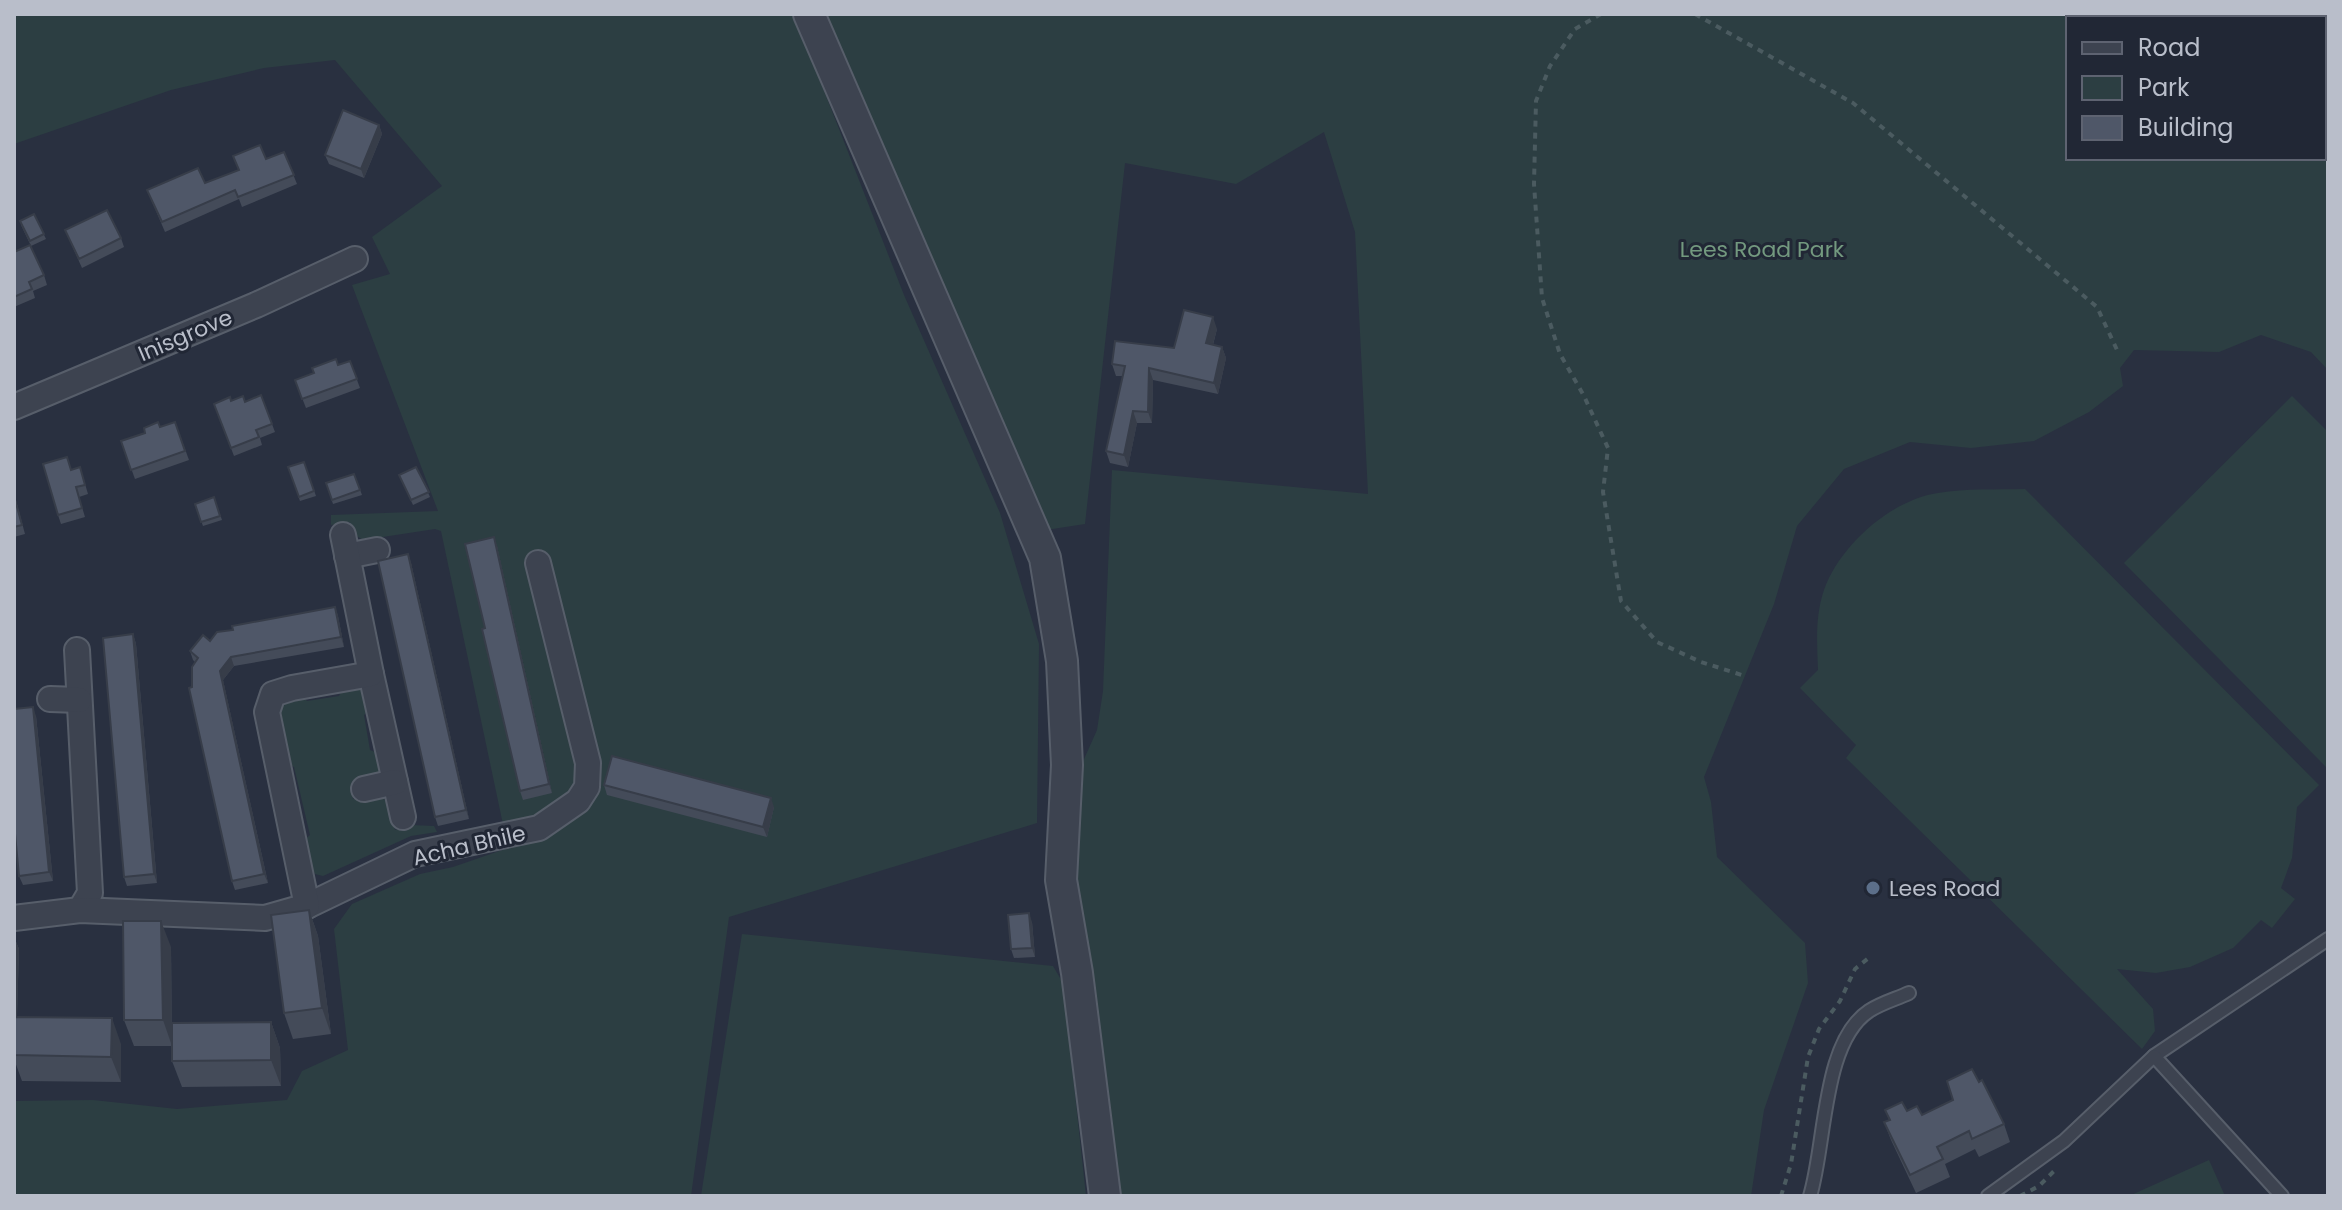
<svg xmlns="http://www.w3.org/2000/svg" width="2342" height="1210" viewBox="0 0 2342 1210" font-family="Poppins,sans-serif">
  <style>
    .green { fill: #2c3e42; fill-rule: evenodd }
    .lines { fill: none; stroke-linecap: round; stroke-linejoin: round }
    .service-casing { stroke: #575e6a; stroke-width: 16 }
    .minor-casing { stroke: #575e6a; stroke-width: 28 }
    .tertiary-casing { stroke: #575e6a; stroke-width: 34 }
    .path { stroke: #4b5b60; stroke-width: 4; stroke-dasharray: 6 6; stroke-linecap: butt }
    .service { stroke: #3d4350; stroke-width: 12 }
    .minor { stroke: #3d4350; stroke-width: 24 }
    .tertiary { stroke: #3d4350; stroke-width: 30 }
    .wall { fill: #444b59 }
    .shaded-wall { fill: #373d49 }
    .building { fill: #4f5768; stroke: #373d49; stroke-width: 2 }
    .service-dot { fill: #5c6f8a; stroke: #212735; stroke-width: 3 }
    .labels { text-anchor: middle; stroke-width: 6; stroke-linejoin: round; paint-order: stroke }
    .park-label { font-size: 22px; fill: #73997f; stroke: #212735 }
    .street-label { font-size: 22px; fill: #b9beca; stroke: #212735 }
    .poi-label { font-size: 22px; fill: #b9beca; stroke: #212735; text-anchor: start }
  </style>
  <rect width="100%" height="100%" fill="#293040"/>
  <g class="green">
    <path d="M14 14H794L904 295 1000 513 1039 644 1037 823 729 917 691 1196H14V1101L93 1100 177 1109 287 1100 302 1071 348 1050 334 929 352 904 420 874 453 867 508 848 441 531 435 529 363 540 352 533 350 522 331 525V515L438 511 352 285 390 274 372 237 442 186 335 60 264 68 171 90 14 144Z"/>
    <path d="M824 14H2328V370L2311 352 2261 335 2219 352 2134 350 2120 368 2123 386 2089 412 2034 441 1971 448 1910 442 1844 469 1797 526 1774 604 1704 777 1711 802 1717 857 1805 943 1808 983 1764 1110 1751 1196H1113L1077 905V775L1097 730 1103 691 1112 470 1368 494 1355 232 1324 132 1236 184 1125 163 1085 524 1046 530ZM2068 18H2324V158H2068Z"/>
    <path d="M2292 396 2328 432V769L2124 563Z"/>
    <path d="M2025 489 2319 785 2297 807 2292 858 2281 888 2295 899 2272 928 2261 920 2233 948 2190 967 2156 973 2117 969 2153 1009 2155 1031 2142 1049 1846 758 1856 745 1800 688 1818 670C1817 643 1815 616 1824 590 1840 545 1891 500 1938 493 1966 488 1997 490 2025 489Z"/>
    <path d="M355 686 362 689 372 707 364 715 370 750 380 754C384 779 373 780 352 785L353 799 381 797 390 804 395 830 411 825 434 826 437 832 411 836 323 876 315 874 302 842 310 835 294 767 284 761 276 715 290 698 301 695 307 701 339 696 344 687Z"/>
    <path d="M742 934 1053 966 1063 983 1086 1196H701Z"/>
    <path d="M2209 1160 2225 1196H2129Z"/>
  </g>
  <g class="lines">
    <defs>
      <g id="service">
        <path d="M2154 1056 2328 939"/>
        <path d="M1810 1196C1826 1144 1822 1042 1869 1011 1881 1003 1896 999 1909 993"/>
        <path d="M1988 1196 2064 1141 2154 1056 2282 1196"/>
      </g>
      <g id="minor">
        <path d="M14 407 256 305 355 259"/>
        <path d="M347 556 377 550"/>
        <path d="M77 650 90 893 80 910"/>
        <path d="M371 674 403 817"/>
        <path d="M50 699 79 700"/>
        <path d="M364 789 395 782"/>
        <path d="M307 906 415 854 539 828 578 801 587 787 588 763 538 563"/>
        <path d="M14 918 80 910 265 918 307 906 267 712 273 694 292 688 371 674 343 535"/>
      </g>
      <path id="tertiary" d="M809 14 1045 558 1062 661 1067 765 1061 880 1077 973 1105 1196"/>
    </defs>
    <use href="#service" class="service-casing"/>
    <use href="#minor" class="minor-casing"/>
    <use href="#tertiary" class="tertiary-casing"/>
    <g class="path">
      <path d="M1601 14 1575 29 1550 66 1536 101 1534 184 1542 298 1560 354 1584 396 1608 448 1603 492 1621 601 1657 642 1701 662 1745 676"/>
      <path d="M1695 14 1853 103 2097 307 2118 352"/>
      <path d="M2195 14 2201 18"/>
      <path d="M2324 98 2328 100"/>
      <path d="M1781 1196 1791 1164 1808 1057 1819 1029 1840 1001 1855 969 1871 956"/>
      <path d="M2020 1196 2039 1186 2056 1169"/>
    </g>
    <use href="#service" class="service"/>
    <use href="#minor" class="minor"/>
    <use href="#tertiary" class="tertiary"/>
  </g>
  <g class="wall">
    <path d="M379 125 382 134 364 178 329 164 325 155Z"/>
    <path d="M284 152 297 184 242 207 239 199 165 232 147 190 205 183Z"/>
    <path d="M34 214 46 239 31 246 21 225Z"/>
    <path d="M65 230 121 238 124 247 82 268Z"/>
    <path d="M14 252 44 275 47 285 33 291 35 298 14 307Z"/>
    <path d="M1217 329 1213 345 1222 347 1226 358 1218 394 1153 380 1152 423H1137L1128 467 1110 463 1106 451 1123 376H1116L1112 364 1174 348Z"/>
    <path d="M350 361 360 388 306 408 295 380Z"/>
    <path d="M261 395 275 432 260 438 262 445 234 456 214 404 231 401 245 402Z"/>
    <path d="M175 422 189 460 135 479 121 441Z"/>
    <path d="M304 462 316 496 300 501 288 467Z"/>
    <path d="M416 467 430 497 413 505 399 475Z"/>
    <path d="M71 470 83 477 88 494 79 497 85 517 61 524 58 515Z"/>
    <path d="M354 474 362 495 333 504 326 483Z"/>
    <path d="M14 493 25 534 14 537Z"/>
    <path d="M214 497 222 520 203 526 195 504Z"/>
    <path d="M497 546 552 793 523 800 520 791 485 628Z"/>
    <path d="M408 554 411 563 469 819 438 826 435 817Z"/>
    <path d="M335 607 338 616 344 647 234 666 223 680 268 883 235 890 232 881 192 687 195 662 193 660 190 651 233 630Z"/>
    <path d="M133 634 136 644 157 883 127 886 124 877Z"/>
    <path d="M36 716 53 881 23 885 19 876Z"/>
    <path d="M604 785 774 807 767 837 607 795Z"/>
    <path d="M309 910 318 936 331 1034 293 1039 284 1013Z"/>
    <path d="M1032 922 1035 957 1014 958 1011 949Z"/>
    <path d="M14 937 19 949 17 1017 121 1044V1082L22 1081 14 1059Z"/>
    <path d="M171 947 172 1046H134L124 1020Z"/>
    <path d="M271 1022 280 1048 281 1086 182 1087 172 1061Z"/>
    <path d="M1979 1082 2004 1124 2010 1142 1979 1157 1975 1149 1945 1164 1950 1177 1916 1193 1891 1140 1884 1122 1889 1120 1885 1110 1907 1111 1922 1115 1953 1100Z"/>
  </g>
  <g class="shaded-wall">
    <path d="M379 125 382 134 364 178 361 169Z"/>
    <path d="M1213 317 1217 329 1210 355 1206 343Z"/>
    <path d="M1222 347 1226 358 1218 394 1214 383Z"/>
    <path d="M1149 368 1153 380 1152 423 1148 412Z"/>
    <path d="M1133 411 1137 423 1128 467 1124 455Z"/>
    <path d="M494 537 497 546 552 793 549 784Z"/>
    <path d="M408 554 411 563 469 819 466 810Z"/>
    <path d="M335 607 338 616 344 647 341 637Z"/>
    <path d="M133 634 136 644 157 883 154 874Z"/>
    <path d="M231 657 234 666 223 680 268 883 264 874 220 671Z"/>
    <path d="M33 707 36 716 53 881 49 872Z"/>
    <path d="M771 798 774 807 767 837 763 827Z"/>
    <path d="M309 910 318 936 331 1034 322 1008Z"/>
    <path d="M1029 913 1032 922 1035 957 1032 948Z"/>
    <path d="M161 921 171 947 172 1046 163 1020Z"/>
    <path d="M14 937 19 949 16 1048 14 1042Z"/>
    <path d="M112 1018 121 1044V1082L111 1057Z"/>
    <path d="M271 1022 280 1048 281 1086 271 1060Z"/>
  </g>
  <g class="building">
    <path d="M343 110 379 125 361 169 325 155Z"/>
    <path d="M260 145 266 159 284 152 294 175 238 197 235 190 162 222 147 190 198 168 205 183 239 170 233 156Z"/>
    <path d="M107 210 121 238 79 259 65 230Z"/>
    <path d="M34 214 44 234 30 241 20 221Z"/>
    <path d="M30 245 44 275 29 282 32 289 14 297V252Z"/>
    <path d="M1184 310 1213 317 1206 343 1222 347 1214 383 1149 368 1148 412 1133 411 1124 455 1106 451 1125 366 1112 364 1115 341 1174 348Z"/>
    <path d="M336 359 338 365 350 361 357 379 302 399 295 380 314 373 312 368Z"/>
    <path d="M261 395 272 424 256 430 259 437 231 448 214 404 230 397 231 401 243 396 245 402Z"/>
    <path d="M158 422 160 427 175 422 185 451 131 470 121 441 145 433 144 428Z"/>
    <path d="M67 457 71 470 80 467 85 485 76 487 82 508 58 515 43 464Z"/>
    <path d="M304 462 314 491 299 497 288 467Z"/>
    <path d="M416 467 429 492 411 500 399 475Z"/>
    <path d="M354 474 360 490 332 500 326 483Z"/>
    <path d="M14 496 22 525 14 527Z"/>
    <path d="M214 497 220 516 201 522 195 504Z"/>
    <path d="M494 537 549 784 520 791 482 629 485 628 465 544Z"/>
    <path d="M408 554 466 810 435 817 378 561Z"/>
    <path d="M335 607 341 637 231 657 220 671 264 874 232 881 189 688 192 687V667L198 658 190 651 203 635 210 641 217 632 233 630 232 626Z"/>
    <path d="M133 634 154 874 124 877 103 638Z"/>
    <path d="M33 707 49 872 19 876 14 823V709Z"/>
    <path d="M612 756 771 798 763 827 604 785Z"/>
    <path d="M309 910 322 1008 284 1013 271 915Z"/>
    <path d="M1029 913 1032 948 1011 949 1008 915Z"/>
    <path d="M123 921H161L163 1020H124Z"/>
    <path d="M14 1017 112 1018 111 1057 14 1055Z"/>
    <path d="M271 1022V1060L172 1061V1023Z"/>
    <path d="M1972 1069 1979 1082 1982 1080 2004 1124 1972 1139 1969 1131 1937 1147 1943 1159 1910 1175 1884 1122 1890 1120 1885 1110 1902 1102 1907 1111 1917 1106 1922 1115 1953 1100 1947 1081Z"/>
  </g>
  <circle class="service-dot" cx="1873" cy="888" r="8"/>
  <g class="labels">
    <g class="park-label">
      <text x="1762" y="257">Lees Road Park</text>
    </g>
    <g class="street-label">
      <text transform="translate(185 335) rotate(-23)" y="8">Inisgrove</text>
      <text transform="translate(469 845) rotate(-13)" y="8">Acha Bhile</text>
    </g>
    <g class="poi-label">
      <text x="1889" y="896">Lees Road</text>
    </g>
  </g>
  <rect width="2342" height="1210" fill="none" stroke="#b9beca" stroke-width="32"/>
  <rect x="2066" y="16" width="260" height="144" fill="#212735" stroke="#5e6371" stroke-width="2"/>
  <rect x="2082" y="42" width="40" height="12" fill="#3d4350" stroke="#5e6371" stroke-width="2"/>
  <text x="2138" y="56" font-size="24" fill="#b9beca">Road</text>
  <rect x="2082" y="76" width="40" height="24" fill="#2c3e42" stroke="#5e6371" stroke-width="2"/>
  <text x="2138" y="96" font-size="24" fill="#b9beca">Park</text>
  <rect x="2082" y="116" width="40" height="24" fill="#4f5768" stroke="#5e6371" stroke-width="2"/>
  <text x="2138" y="136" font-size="24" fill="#b9beca">Building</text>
</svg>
